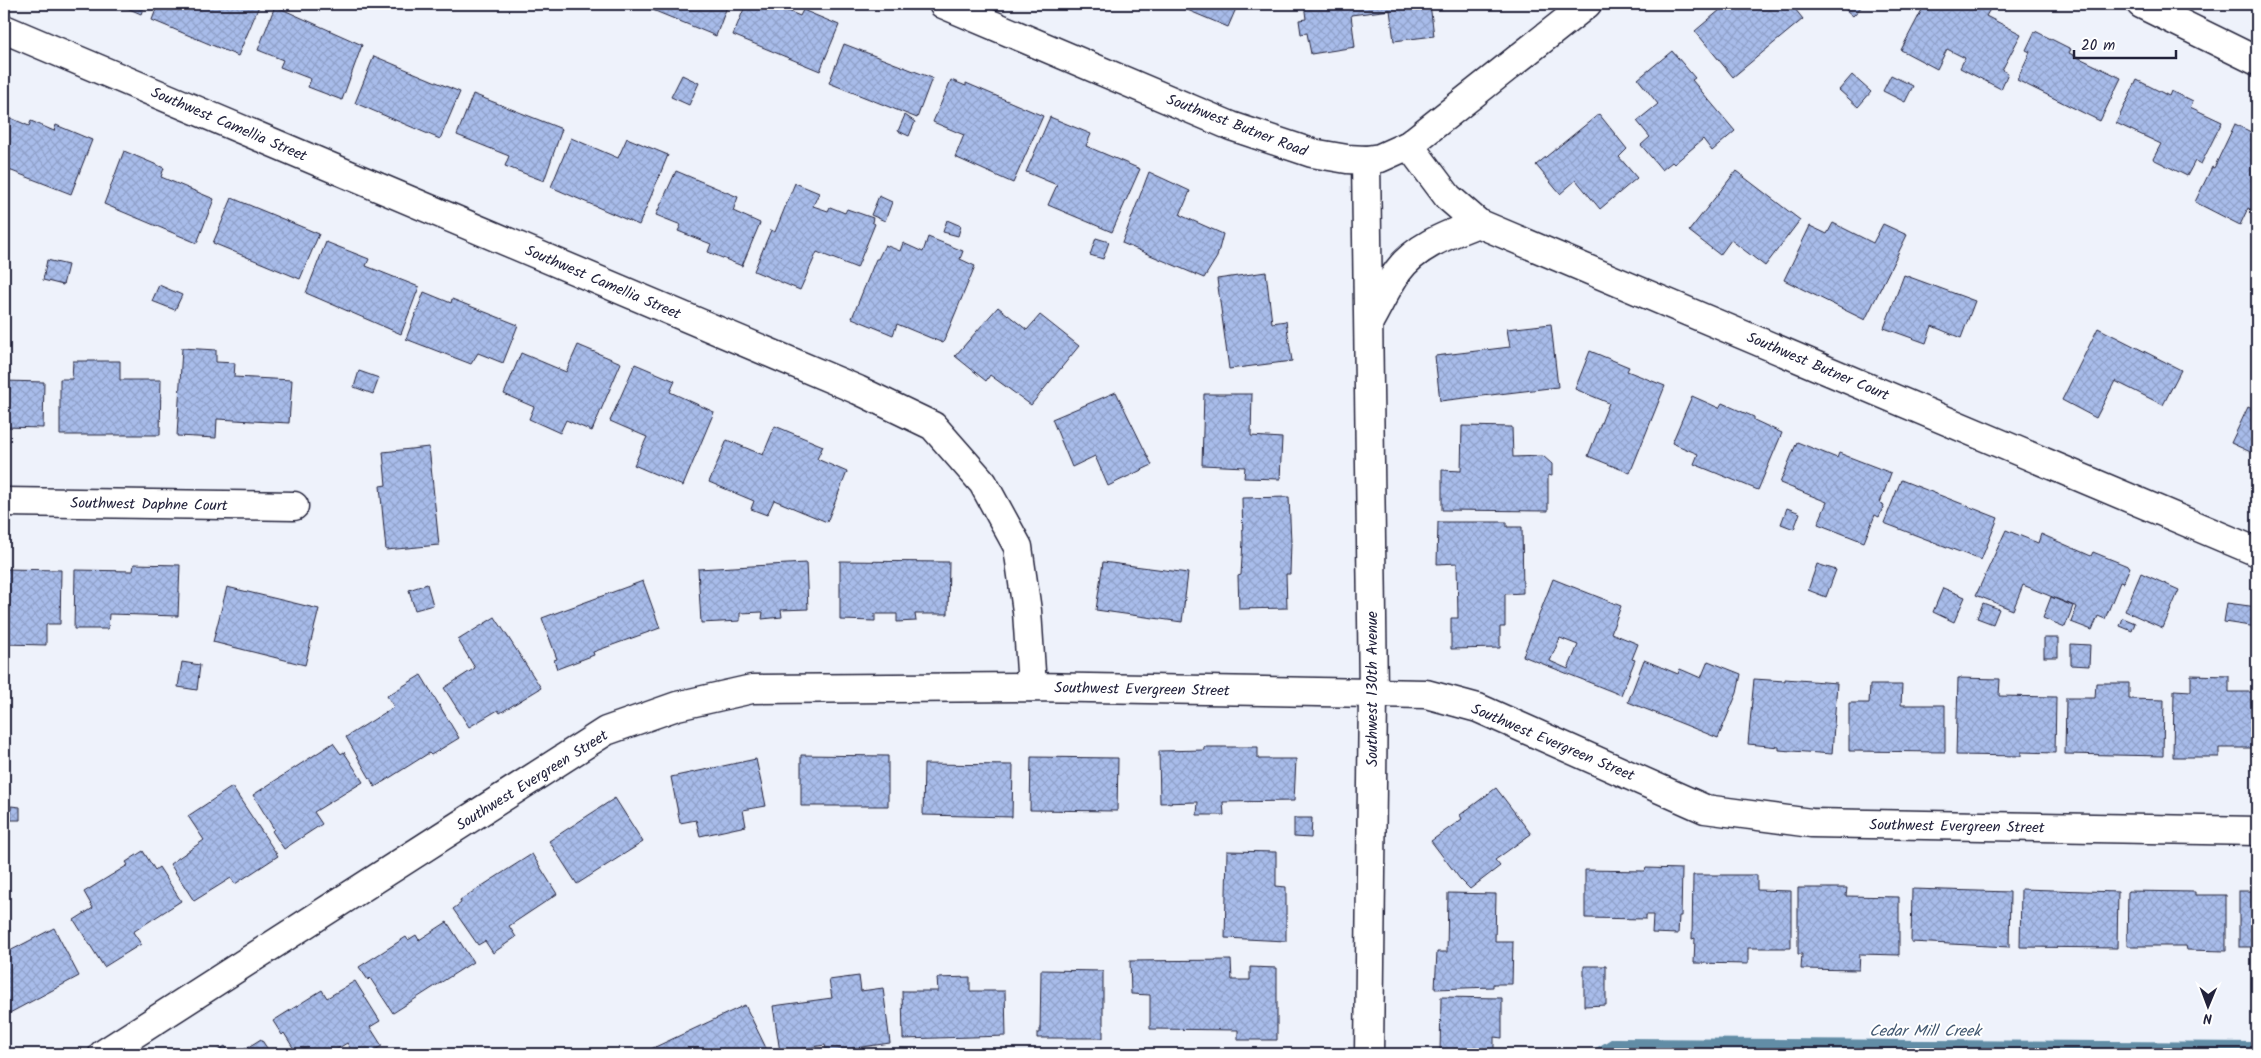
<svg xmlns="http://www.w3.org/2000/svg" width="2261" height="1058" viewBox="0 0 2261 1058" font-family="Kalam,sans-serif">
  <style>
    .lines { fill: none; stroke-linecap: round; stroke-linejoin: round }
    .stream { stroke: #628da6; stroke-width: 10 }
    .building { fill: url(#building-cross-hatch); stroke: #22223b; fill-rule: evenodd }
    .minor-casing { stroke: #22223b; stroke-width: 31 }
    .tertiary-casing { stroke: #22223b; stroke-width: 31 }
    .minor { stroke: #fff; stroke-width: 28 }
    .tertiary { stroke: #fff; stroke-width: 28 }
    .labels { text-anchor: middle; stroke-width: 4; stroke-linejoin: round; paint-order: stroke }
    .street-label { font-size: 15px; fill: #22223b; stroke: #fff }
    .water-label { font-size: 16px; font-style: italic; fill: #425871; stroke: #fff }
  </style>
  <defs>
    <pattern id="building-cross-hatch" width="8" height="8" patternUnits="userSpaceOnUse" patternTransform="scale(1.25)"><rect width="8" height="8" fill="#a8bcea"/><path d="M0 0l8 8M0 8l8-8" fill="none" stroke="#90a1ca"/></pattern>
  </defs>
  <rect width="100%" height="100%" fill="#eef2fb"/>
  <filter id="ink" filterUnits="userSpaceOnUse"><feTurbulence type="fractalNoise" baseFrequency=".02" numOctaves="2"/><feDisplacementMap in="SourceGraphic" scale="10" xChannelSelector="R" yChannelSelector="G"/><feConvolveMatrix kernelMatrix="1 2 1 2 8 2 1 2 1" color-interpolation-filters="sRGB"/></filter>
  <g filter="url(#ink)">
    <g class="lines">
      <path class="stream" d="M1596 1054 1614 1043 2257 1047"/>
    </g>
    <g class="building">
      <path d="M118 4H145L141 14Z"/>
      <path d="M158 4H253L259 6 238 56 152 20Z"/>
      <path d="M638 4H728L716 36Z"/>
      <path d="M746 4H771L800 16 803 10 839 25 820 71 733 35Z"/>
      <path d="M1173 4H1238L1228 27Z"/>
      <path d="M1304 4H1430L1434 36 1394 41 1390 10 1351 15 1355 47 1311 54 1307 33 1301 34 1299 20 1306 19Z"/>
      <path d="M1727 4H1791L1803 19 1733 77 1695 31Z"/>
      <path d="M1839 4H1864L1853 16Z"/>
      <path d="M1925 4H1987L1992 6 1986 16 2021 34 2002 70 2008 73 2001 89 1960 68 1965 58 1947 49 1937 69 1901 50Z"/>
      <path d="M275 6 362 45 342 100 308 87 311 79 280 67 283 60 258 50Z"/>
      <path d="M2035 31 2071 49 2069 53 2121 78 2100 121 2017 80 2030 52 2026 50Z"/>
      <path d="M844 44 932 78 917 118 829 83Z"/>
      <path d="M1672 51 1695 78 1692 80 1735 131 1712 151 1703 139 1674 164 1672 162 1662 170 1641 145 1650 137 1637 121 1658 104 1638 79Z"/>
      <path d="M374 56 460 92 440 139 355 103Z"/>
      <path d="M682 75 699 83 689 105 671 97Z"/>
      <path d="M1852 75 1871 92 1858 107 1839 90Z"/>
      <path d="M1891 75 1913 86 1905 102 1883 91Z"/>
      <path d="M951 80 966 86V83L1043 116 1013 183 955 157 964 135 933 122Z"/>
      <path d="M2137 80 2169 96 2171 91 2193 102 2190 107 2222 122 2201 164 2195 161 2187 176 2153 159 2161 144 2116 123Z"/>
      <path d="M473 94 562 129 544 181 505 166 509 156 457 135Z"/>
      <path d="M1599 114 1627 149 1619 157 1637 178 1600 209 1576 180 1560 194 1536 165Z"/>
      <path d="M4 115 29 126 31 121 54 131 56 125 92 140 71 194 4 168Z"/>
      <path d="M905 115 915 122 909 136 898 131Z"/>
      <path d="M1050 117 1091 134 1086 146 1140 169 1112 232 1048 205 1057 185 1026 172Z"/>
      <path d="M2235 124 2257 135V204L2254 211 2248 208 2240 225 2195 202 2212 167 2214 168Z"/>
      <path d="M571 138 618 158 627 138 668 155 639 225 551 187Z"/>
      <path d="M124 151 164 168 161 177 214 199 197 243 104 204Z"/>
      <path d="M676 171 738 197 733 211 760 223 742 266 708 252 711 244 678 231 681 225 656 215Z"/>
      <path d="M1736 171 1800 220 1765 266 1731 240 1720 255 1689 231Z"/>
      <path d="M1149 172 1190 191 1180 215 1223 234 1217 257 1204 278 1122 243Z"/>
      <path d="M795 183 819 193 813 206 828 211 830 207 845 213 847 209 873 218 872 222 875 224 857 268 817 252 800 290 754 271 771 230 775 232Z"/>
      <path d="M879 196 892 202 885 221 871 215Z"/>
      <path d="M232 198 319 234 300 279 213 243Z"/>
      <path d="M947 220 961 226 958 236 943 232Z"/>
      <path d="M1833 223 1873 243 1883 224 1907 235 1865 320 1784 280 1810 226 1827 234Z"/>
      <path d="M928 237 963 251 960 259 975 266 943 343 897 324 893 335 852 318 876 259H878L885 245 900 251 903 243 923 252Z"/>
      <path d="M1096 238 1109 242 1103 259 1090 255Z"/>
      <path d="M326 242 369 259 366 266 419 287 401 334 306 293Z"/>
      <path d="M47 260 68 265 63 285 43 280Z"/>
      <path d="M1266 272 1272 323 1286 321 1292 361 1229 369 1217 279Z"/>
      <path d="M1904 275 1975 301 1961 338 1932 326 1926 343 1884 328Z"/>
      <path d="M159 285 182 295 175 310 152 301Z"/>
      <path d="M424 292 451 303 452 299 518 325 503 363 478 353 471 364 406 339Z"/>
      <path d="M998 307 1027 330 1040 315 1079 346 1031 405 990 375 986 381 955 356Z"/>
      <path d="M1551 324 1558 387 1440 401 1435 356 1510 347 1507 329Z"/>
      <path d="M2098 328 2181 370 2163 405 2115 381 2096 418 2062 400Z"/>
      <path d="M578 345 621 363 592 431 566 420 560 433 529 419 534 407 504 394 521 353 566 372Z"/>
      <path d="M182 348 216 350V362L235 363 234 377 292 380 289 423 217 419 216 438 177 436Z"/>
      <path d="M1590 351 1629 367 1627 371 1665 386 1630 473 1588 456 1609 403 1575 389Z"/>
      <path d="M73 361H120V380H161L160 435H60V379H72Z"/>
      <path d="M635 364 675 381 670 392 714 412 683 486 634 465 647 437 610 421Z"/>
      <path d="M359 371 379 378 373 394 354 387Z"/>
      <path d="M4 381 44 382 43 428 4 427Z"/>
      <path d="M1116 392 1152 465 1108 486 1095 456 1072 467 1052 419Z"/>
      <path d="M1204 394H1252L1251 436 1282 438 1280 479 1244 478 1245 467 1202 465Z"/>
      <path d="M1692 396 1719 408 1722 403 1754 417V420L1782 433 1758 490 1694 464 1698 454 1672 443Z"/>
      <path d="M2248 407 2257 411V455L2231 443Z"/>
      <path d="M775 426 823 446 817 459 847 472 827 522 774 500 767 515 751 509 754 501 709 482 727 440 763 455Z"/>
      <path d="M1462 426 1512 427 1513 457 1543 456 1552 464V476L1548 475V511L1442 510V470L1461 471Z"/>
      <path d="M1797 442 1837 458 1839 453 1891 473 1880 503 1884 505 1879 517 1875 515 1864 542 1818 524 1827 502 1780 483Z"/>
      <path d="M429 447 439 545 386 550 380 486 386 485 383 452Z"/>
      <path d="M1901 480 1998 518 1981 560 1884 523Z"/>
      <path d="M1289 497 1291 542 1290 574H1286L1287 608 1239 609 1238 576 1241 575 1243 541 1242 498Z"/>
      <path d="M1787 508 1800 513 1794 529 1781 524Z"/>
      <path d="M1438 522H1507V527H1522L1523 593 1505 594V627H1500V648L1451 649V618H1458L1457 563 1437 564Z"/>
      <path d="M2006 530 2038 543 2041 534 2091 556 2093 552 2130 567 2123 583 2120 582 2105 619 2098 616 2092 630 2071 622 2077 607 2023 585 2013 610 1976 595Z"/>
      <path d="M840 561 949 562 948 614H915L916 621 897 622V614H875V621L840 620Z"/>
      <path d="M1103 562 1188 573 1182 622 1096 610Z"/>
      <path d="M806 563 808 609 781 610 782 617 762 619 763 612 740 613V621L701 623 698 569Z"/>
      <path d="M134 564 180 565 178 616 109 614 108 629H74L75 570 133 571Z"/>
      <path d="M1817 564 1836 570 1826 597 1808 590Z"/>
      <path d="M4 569 61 570 60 624H46V645L4 644Z"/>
      <path d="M2141 573 2179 590 2163 628 2125 611Z"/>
      <path d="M1553 579 1621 606 1611 633 1638 644 1632 659 1635 660 1621 695 1523 656ZM1560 638 1578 645 1568 669 1550 661Z"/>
      <path d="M643 581 660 628 593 652 594 655 557 669 554 660 557 659 542 618Z"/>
      <path d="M427 584 433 605 415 610 409 590Z"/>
      <path d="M227 587 319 609 305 665 213 642Z"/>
      <path d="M1943 588 1965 597 1954 622 1933 612Z"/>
      <path d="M2051 597 2073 606 2065 627 2043 618Z"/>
      <path d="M1983 603 1999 609 1993 624 1977 618Z"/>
      <path d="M2227 603 2257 607V627L2224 622Z"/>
      <path d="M495 617 541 688 500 713 498 710 469 727 444 688 475 668 458 640Z"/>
      <path d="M2123 618 2135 623 2132 631 2120 626Z"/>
      <rect x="2044" y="638" width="14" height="19"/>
      <path d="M2071 644 2090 645 2089 666 2071 665Z"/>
      <path d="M1644 660 1678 674 1680 669 1701 678 1708 661 1741 674 1737 693 1718 738 1628 702Z"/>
      <path d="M182 662 200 665 197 690 178 687Z"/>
      <path d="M421 675 459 738 431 755 429 753 375 787 346 737 394 707 387 696Z"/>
      <path d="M2191 675 2229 676V692H2257V748H2219V757H2173L2174 690 2191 691Z"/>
      <path d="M1958 678 2000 679 1999 696 2056 697 2055 753 2021 752V756L1956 755Z"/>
      <path d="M1754 679 1785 681V679L1837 683 1832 754 1779 750V747L1748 744Z"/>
      <path d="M2096 683H2129V699L2164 700 2163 756 2065 754 2066 698H2095Z"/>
      <path d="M1870 685H1902L1901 705H1945V752L1849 751V703H1869Z"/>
      <path d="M333 743 341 754 344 752 363 782 314 812 322 824 284 849 272 831 274 829 253 795Z"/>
      <path d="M1204 747H1258V759H1296L1294 801 1223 802 1224 815H1197L1198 802 1160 803 1159 751 1204 750Z"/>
      <path d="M801 755 888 756V806H801Z"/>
      <path d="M1031 757 1118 758 1117 811 1030 810Z"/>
      <path d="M756 759 766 806 743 810 746 826 700 836 696 820 680 823 671 777Z"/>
      <path d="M924 764 1013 765 1012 817 923 815Z"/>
      <path d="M232 787 278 856 235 884 231 878 194 901 170 864 204 840 188 816Z"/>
      <path d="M1496 788 1531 834 1495 860 1500 866 1470 889 1460 879 1431 841 1462 819 1460 815Z"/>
      <path d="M615 798 643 842 577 884 549 841Z"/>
      <path d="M11 806 20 807V820H11Z"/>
      <path d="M1294 818H1312L1311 838 1294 837Z"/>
      <path d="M143 851 155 870 159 867 181 901 133 932 141 944 104 967 74 920 93 908 84 892 128 865 126 862Z"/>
      <path d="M1227 851 1276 852V886L1286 887V941L1225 938Z"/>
      <path d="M532 854 557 894 509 926 516 937 493 953 485 941 478 945 453 909 461 903 460 900Z"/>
      <path d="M1646 868 1682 869 1681 916H1679L1678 934 1652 933 1653 915H1646V919L1585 918V870L1645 871Z"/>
      <path d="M1693 875H1757V890L1791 891V948H1748V964L1694 963 1695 938 1692 939Z"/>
      <path d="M1798 888H1847L1846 896 1899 897V955L1860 954 1859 970 1801 969 1802 954H1798Z"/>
      <path d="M1912 889 2010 892 2009 947 1911 942Z"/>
      <path d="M2021 889 2118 892 2117 948 2020 947Z"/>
      <path d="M2128 891 2195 892V895H2226V951L2187 950 2186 946H2127Z"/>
      <rect x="2239" y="891" width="18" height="56"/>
      <path d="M1448 893 1496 894 1495 942H1513L1512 984H1493V987L1435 989 1437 952H1447Z"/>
      <path d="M447 922 473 962 393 1013 370 978 368 980 359 967 406 937 408 940 416 935 419 940Z"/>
      <path d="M54 928 79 976 4 1016V954Z"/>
      <path d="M1231 960 1232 980H1250V967L1277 968V1040H1238V1030L1150 1029V995L1131 994 1130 961Z"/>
      <path d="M1584 966H1606V1005L1584 1006Z"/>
      <path d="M1041 970 1103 971V1038H1037V1033H1040Z"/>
      <path d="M859 976 861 991 883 988 890 1043 827 1052 825 1045 780 1052 773 1006 832 998 829 980Z"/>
      <path d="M970 977V991H1005L1006 1036 903 1039 902 991H938L937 978Z"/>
      <path d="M355 981 380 1021 370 1027 382 1046 367 1054H354L347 1043 329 1054H297L284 1033 282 1035 273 1021 322 990 327 998Z"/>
      <path d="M1441 997 1502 998V1038L1494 1037V1054H1440Z"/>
      <path d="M745 1005 769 1054H654L651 1049Z"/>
      <path d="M261 1039 271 1054H237Z"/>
      <path d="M225 1046 230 1054H213Z"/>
    </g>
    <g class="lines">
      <defs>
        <g id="minor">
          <path d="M2141 4 2257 61"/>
          <path d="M4 29 858 390 933 426 983 483 1018 547 1027 611 1032 687"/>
          <path d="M1409 145 1448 197 1478 223 2255 551"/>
          <path d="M1366 160 1373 693 1369 1054"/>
          <path d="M1369 322C1379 305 1387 286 1398 271 1417 245 1450 234 1478 223"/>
          <path d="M4 502 294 506"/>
          <path d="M103 1054 606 731 677 706 752 689 1032 687 1426 694 1478 708 1705 809 1811 823 2257 831"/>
        </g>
        <path id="tertiary" d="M943 4 1231 126 1312 153 1347 159 1366 160 1380 158 1409 145 1587 4"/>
      </defs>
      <use href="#minor" class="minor-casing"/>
      <use href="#tertiary" class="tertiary-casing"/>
      <use href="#minor" class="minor"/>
      <use href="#tertiary" class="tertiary"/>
    </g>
  </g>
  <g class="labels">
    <g class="street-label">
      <text transform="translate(229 124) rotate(23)" y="5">Southwest Camellia Street</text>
      <text transform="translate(1237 125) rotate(21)" y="5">Southwest Butner Road</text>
      <text transform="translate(603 282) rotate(23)" y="5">Southwest Camellia Street</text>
      <text transform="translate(1818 366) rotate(23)" y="5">Southwest Butner Court</text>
      <text transform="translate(149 504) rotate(1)" y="5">Southwest Daphne Court</text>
      <text transform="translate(1142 689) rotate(1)" y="5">Southwest Evergreen Street</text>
      <text transform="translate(1372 689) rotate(-90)" y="5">Southwest 130th Avenue</text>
      <text transform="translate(1553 742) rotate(23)" y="5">Southwest Evergreen Street</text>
      <text transform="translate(532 780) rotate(-32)" y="5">Southwest Evergreen Street</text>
      <text transform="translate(1957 826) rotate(1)" y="5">Southwest Evergreen Street</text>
    </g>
    <g class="water-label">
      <text x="1925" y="1036">Cedar Mill Creek</text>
    </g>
  </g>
  <rect width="2261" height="1058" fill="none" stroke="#fff" stroke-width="20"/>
  <rect x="10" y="10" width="2241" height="1038" fill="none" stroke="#22223b" stroke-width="2" filter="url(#ink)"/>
  <g transform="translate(2208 1006) rotate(181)" stroke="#ffffff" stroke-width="4" paint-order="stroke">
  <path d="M0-4L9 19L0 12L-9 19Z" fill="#22223b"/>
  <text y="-8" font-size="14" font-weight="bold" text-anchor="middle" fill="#22223b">N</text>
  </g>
  <path d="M2074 50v8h102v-8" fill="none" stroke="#22223b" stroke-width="2.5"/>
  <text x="2081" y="50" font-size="15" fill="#22223b" stroke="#ffffff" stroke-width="4" paint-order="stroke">20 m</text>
</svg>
